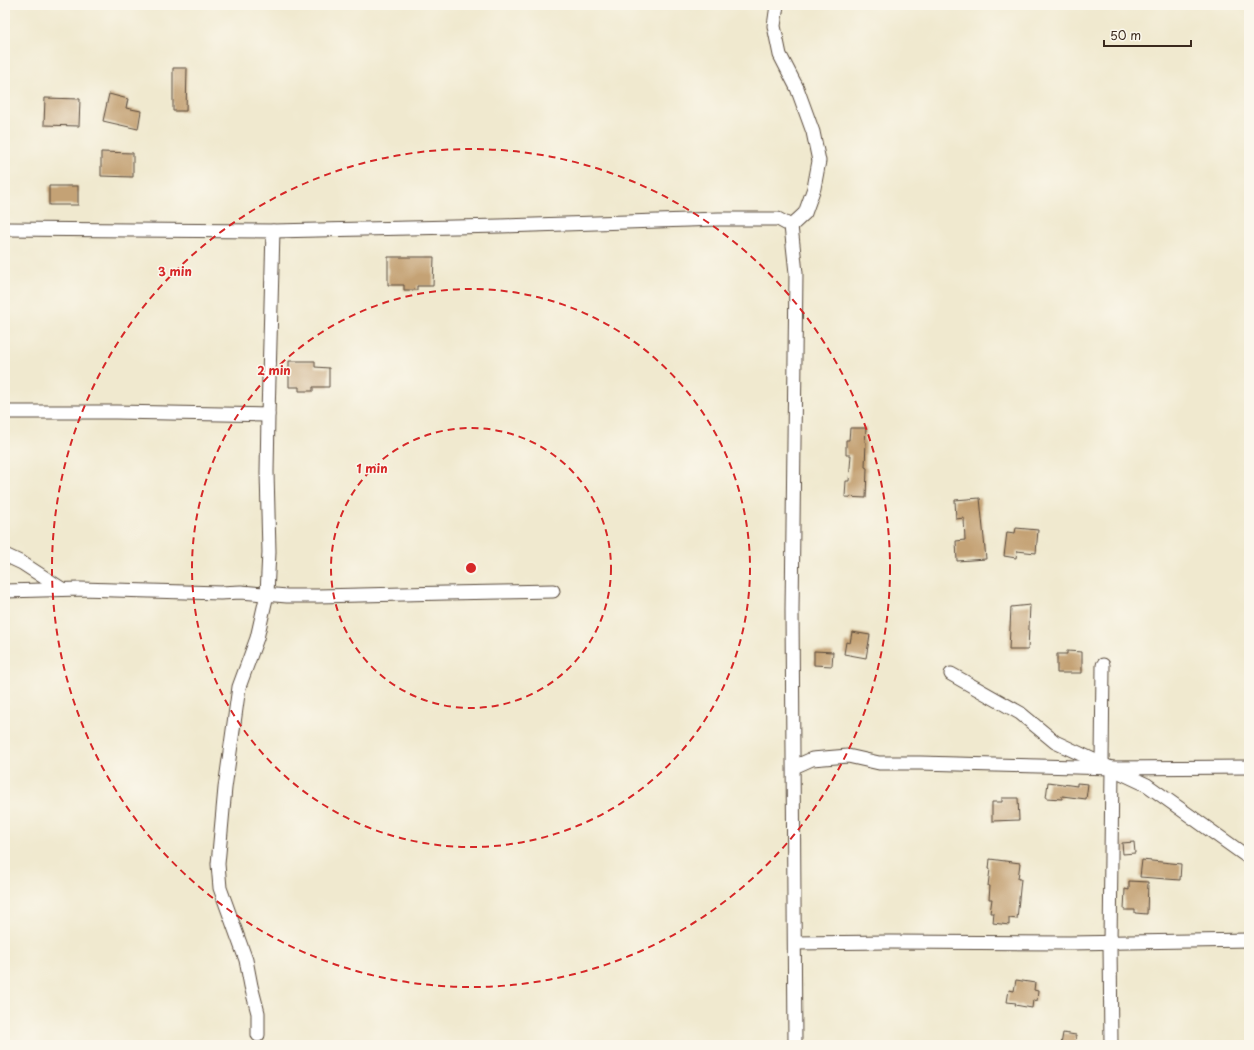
<svg xmlns="http://www.w3.org/2000/svg" width="1254" height="1050" viewBox="0 0 1254 1050" font-family="'Playpen Sans',sans-serif">
  <style>
    .building { fill: #c4a274 }
    .lines { fill: none; stroke-linecap: round; stroke-linejoin: round }
    .minor-casing { stroke: #564739; stroke-width: 15 }
    .minor { stroke: #fff; stroke-width: 13 }
    .ring { fill: none; stroke: #d62828; stroke-width: 2; stroke-dasharray: 7 5 }
    .centre { fill: #d62828; stroke: #fbf7ec; stroke-width: 2 }
    .ring-label { font-size: 12px; text-anchor: middle; font-weight: bold; fill: #d62828; stroke: #fbf7ec; stroke-width: 3; stroke-linejoin: round; paint-order: stroke }
  </style>
  <rect width="100%" height="100%" fill="#fbf7ec"/>
  <filter id="ink" filterUnits="userSpaceOnUse"><feTurbulence type="fractalNoise" baseFrequency=".025" numOctaves="2"/><feDisplacementMap in="SourceGraphic" scale="8" xChannelSelector="R" yChannelSelector="G"/><feConvolveMatrix kernelMatrix="1 2 1 2 8 2 1 2 1" color-interpolation-filters="sRGB"/></filter>
  <filter id="wash" filterUnits="userSpaceOnUse"><feTurbulence type="fractalNoise" baseFrequency=".012" numOctaves="4" result="noise"/><feDisplacementMap in="SourceGraphic" scale="16" xChannelSelector="R" yChannelSelector="G"/><feGaussianBlur stdDeviation="0.9" result="paint"/><feColorMatrix in="noise" values="0 0 0 0 0 0 0 0 0 0 0 0 0 0 0 0 0 1.4 0 .05"/><feComposite in="paint" operator="in"/></filter>
  <g filter="url(#wash)">
    <rect width="100%" height="100%" fill="#f0e9cf"/>
    <g id="blocks">
      <g class="building">
        <path d="M173 68H187L186 111H173Z"/>
        <path d="M109 94 128 99 126 108 141 111 138 129 103 121Z"/>
        <path d="M45 98 80 99 79 126 44 125Z"/>
        <path d="M101 152 133 153V177L101 176Z"/>
        <rect x="49" y="186" width="29" height="19"/>
        <path d="M388 257H434L433 286H417V290H404V285H388Z"/>
        <path d="M289 361H315V367L329 368V387H313V391H299V387H289Z"/>
        <path d="M850 428H866L865 442H866L865 467 867 468 866 498 845 497 846 481H849L851 455H846V440H849Z"/>
        <path d="M980 498 986 559 957 561 956 541 965 540 964 518 956 519 955 500Z"/>
        <path d="M1016 528 1038 530 1036 553 1017 551 1016 558 1004 556 1007 532 1015 533Z"/>
        <path d="M1030 605 1028 650H1009L1011 607Z"/>
        <path d="M852 632 870 635 866 658 844 654 846 642 850 643Z"/>
        <path d="M814 651 833 652 832 666 814 665Z"/>
        <path d="M1067 651 1082 652V673H1057V654H1067Z"/>
        <path d="M1048 782 1077 786V783L1088 784 1086 799 1062 796V799L1046 798Z"/>
        <path d="M1002 798H1018L1019 820 992 821V802H1002Z"/>
        <path d="M1134 842 1135 853 1123 854 1122 843Z"/>
        <path d="M990 859 1020 863 1018 879H1021L1017 919 1009 918V925L993 923 994 913H990L992 899H989L990 886H988L990 869H989Z"/>
        <path d="M1142 860 1181 864 1180 880 1140 877Z"/>
        <path d="M1129 881 1148 882 1147 914 1135 913V910H1124L1125 889 1129 890Z"/>
        <path d="M1016 980 1035 983 1034 990 1038 991 1037 1001 1033 1000 1032 1008 1015 1005 1016 1003 1007 1002 1009 990 1014 991Z"/>
        <path d="M1063 1033 1076 1035 1075 1045H1061Z"/>
      </g>
    </g>
  </g>
  <g filter="url(#ink)">
    <use href="#blocks" fill-opacity="0" stroke="#564739" stroke-width="1"/>
    <g class="lines">
      <defs>
        <g id="minor">
          <path d="M777 5 774 26 780 55 797 88 813 132 819 161 814 188 805 213 791 226"/>
          <path d="M5 229 273 231 268 415 116 412H5"/>
          <path d="M273 231 500 226 719 219H778L791 226 796 273 792 610 795 1045"/>
          <path d="M5 555 22 563 62 589"/>
          <path d="M5 591 80 589 220 593 241 592 287 596H318L446 593 553 591"/>
          <path d="M951 674 1020 713 1055 742 1147 785 1249 858"/>
          <path d="M1102 763 1103 665"/>
          <path d="M794 767 812 759 848 756 879 763H920L1112 768 1249 767"/>
          <path d="M795 943 890 942 1070 943 1249 940"/>
          <path d="M258 1035V1013L251 986 246 960 220 888 218 864 225 788 239 687 257 638 267 594 269 552 267 472 268 415"/>
          <path d="M1111 1045 1110 943 1112 768"/>
        </g>
      </defs>
      <use href="#minor" class="minor-casing"/>
      <use href="#minor" class="minor"/>
    </g>
  </g>
  <g class="ring">
    <circle cx="471" cy="568" r="140"/>
    <circle cx="471" cy="568" r="279"/>
    <circle cx="471" cy="568" r="419"/>
  </g>
  <circle cx="471" cy="568" r="6" class="centre"/>
  <g class="ring-label">
    <text x="175" y="276">3 min</text>
    <text x="274" y="375">2 min</text>
    <text x="372" y="473">1 min</text>
  </g>
  <rect width="1254" height="1050" fill="none" stroke="#fbf7ec" stroke-width="20"/>
  <path d="M1104 40v6h87v-6" fill="none" stroke="#3b2a1e" stroke-width="2"/>
  <text x="1110" y="40" font-size="12" fill="#3b2a1e" stroke="#fbf7ec" stroke-width="3" paint-order="stroke">50 m</text>
</svg>
